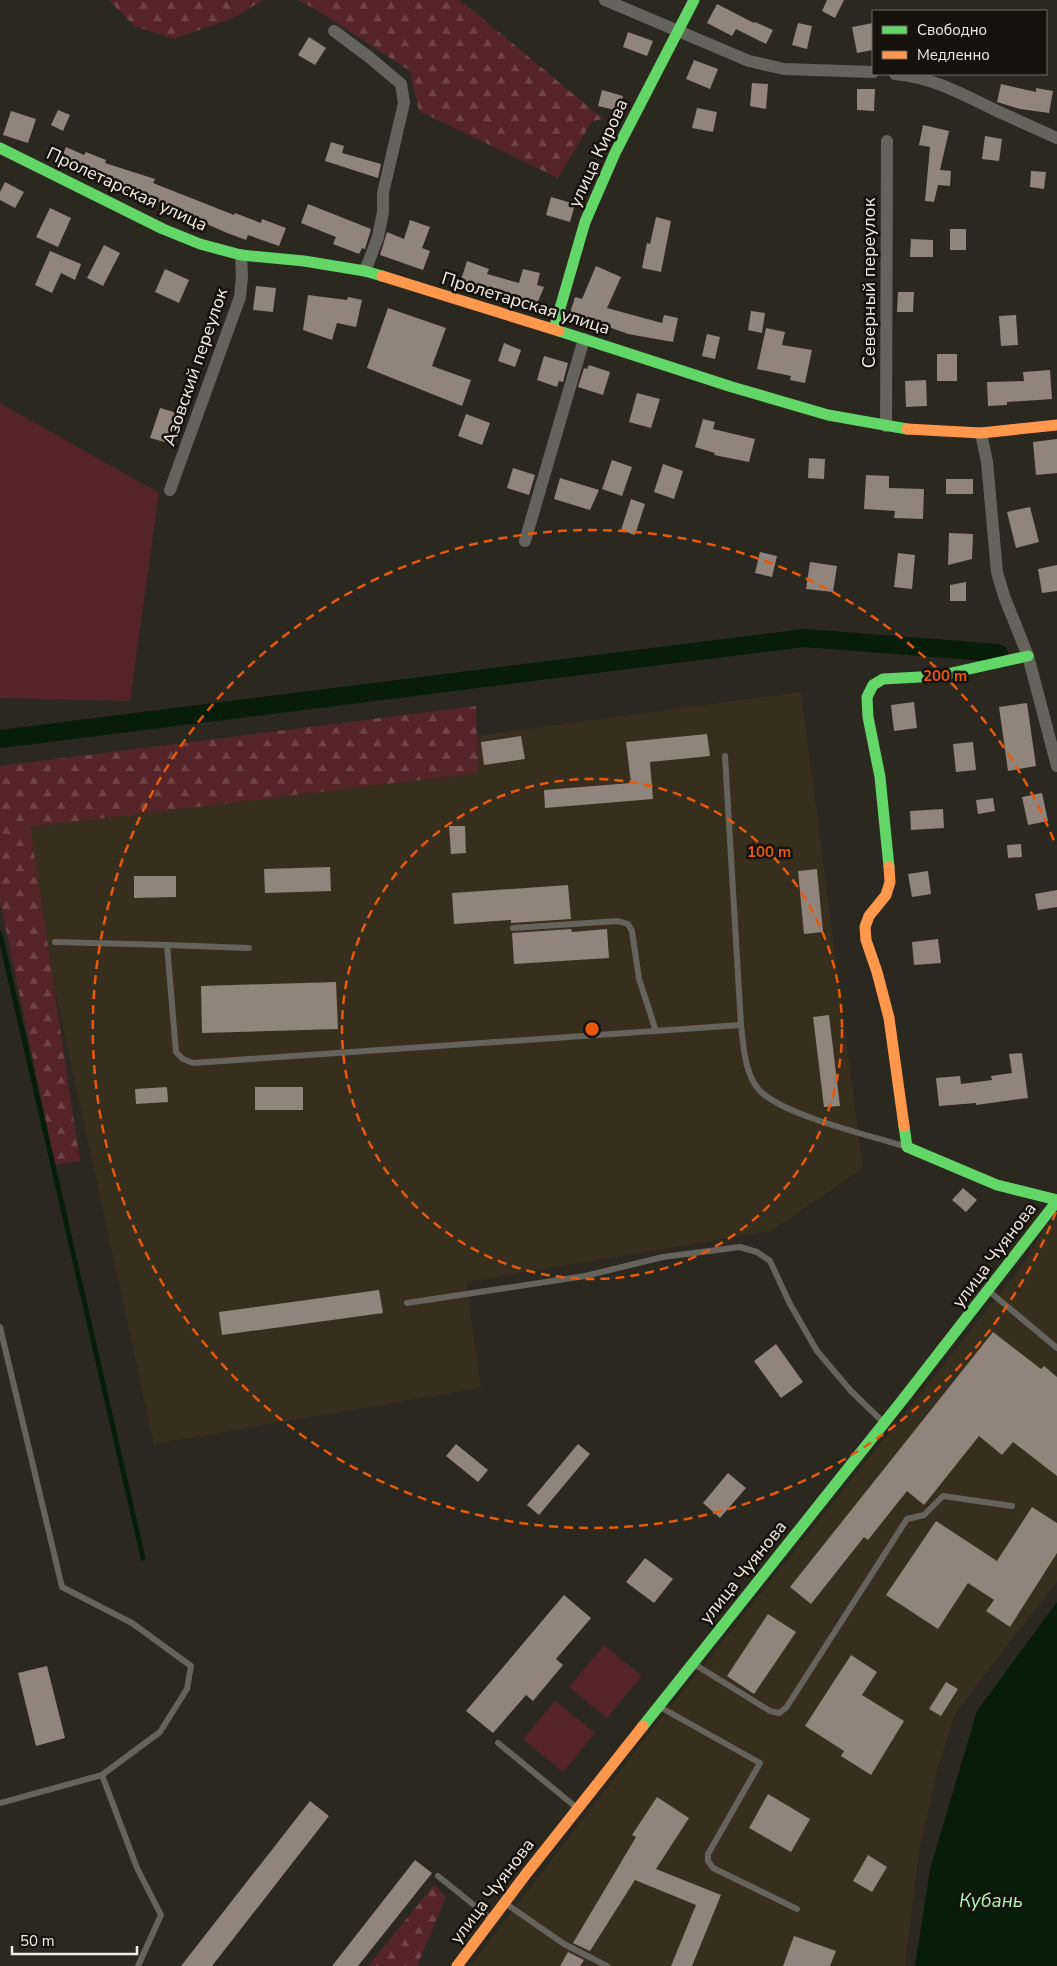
<svg xmlns="http://www.w3.org/2000/svg" width="1057" height="1966" viewBox="0 0 1057 1966" font-family="'Nunito Sans',sans-serif">
  <style>
    .built { fill: #382e1d }
    .green { fill: #552426 }
    .forest { fill: url(#forest-firs) }
    .water { fill: #071d08 }
    .lines { fill: none; stroke-linecap: round; stroke-linejoin: round }
    .stream { stroke: #071d08; stroke-width: 5 }
    .canal { stroke: #071d08; stroke-width: 18 }
    .building { fill: #90847b }
    .lane { stroke: #64645c; stroke-width: 6 }
    .street { stroke: #64645c; stroke-width: 12 }
    .fast { stroke: #63d668; stroke-width: 11 }
    .slow { stroke: #ff974d; stroke-width: 11 }
    .ring { fill: none; stroke: #e8590c; stroke-width: 2.5; stroke-dasharray: 9 6 }
    .labels { text-anchor: middle; stroke-width: 5; stroke-linejoin: round; paint-order: stroke }
    .street-label { font-size: 18px; fill: #f3eee5; stroke: #15120c }
    .water-label { font-size: 19px; font-style: italic; fill: #adf8b2; stroke: #15120c }
    .centre { fill: #e8590c; stroke: #15120c; stroke-width: 2.5 }
    .ring-label { font-size: 15px; text-anchor: middle; font-weight: bold; fill: #e8590c; stroke: #15120c; stroke-width: 5; stroke-linejoin: round; paint-order: stroke }
  </style>
  <defs>
    <pattern id="forest-firs" width="22" height="20" patternUnits="userSpaceOnUse" patternTransform="scale(1.25)"><rect width="22" height="20" fill="#552426"/><path d="M5 1l3.5 6h-7zM16 11l3.5 6h-7z" fill="#6e4445"/></pattern>
  </defs>
  <rect width="100%" height="100%" fill="#2b2820"/>
  <g class="built">
    <path d="M801 692 863 1168 771 1231 466 1282 481 1388 154 1444 13 798Z"/>
    <path d="M1057 1217V1581L956 1712 938 1767 919 1851 905 1966H470L643 1741 1023 1265 1045 1227Z"/>
  </g>
  <g class="green">
    <path d="M0 403 159 493 130 701 0 698Z"/>
    <path d="M604 1645 642 1676 607 1718 569 1687Z"/>
    <path d="M555 1701 595 1733 563 1772 523 1739Z"/>
  </g>
  <g class="forest">
    <path d="M109 0H264L231 19 174 39 134 26Z"/>
    <path d="M298 0H459L475 12 603 119 592 121 558 178 419 111 410 71 320 12Z"/>
    <path d="M476 706 478 773 30 827 80 1161 55 1165 0 901V766Z"/>
    <path d="M434 1885 446 1897 417 1966H368Z"/>
  </g>
  <path class="water" d="M1057 1602V1966H915L930 1869 977 1711Z"/>
  <g class="lines">
    <path class="stream" d="M0 934 143 1558"/>
    <path class="canal" d="M0 739 804 638 999 653"/>
  </g>
  <g class="building">
    <path d="M827 0H844L835 18 822 11Z"/>
    <path d="M717 4 754 23 755 22 773 30 766 44 736 29 732 36 707 23Z"/>
    <path d="M798 23 812 26 807 49 792 45Z"/>
    <path d="M873 23V50L857 53 852 27Z"/>
    <path d="M628 32 653 41 647 56 623 47Z"/>
    <path d="M309 37 326 48 315 65 298 55Z"/>
    <path d="M694 60 718 69 710 89 686 79Z"/>
    <path d="M752 83 768 84 766 109 750 106Z"/>
    <path d="M1001 84 1036 92V88L1053 91 1049 113 1020 109 997 102Z"/>
    <path d="M857 89H875L874 111 857 110Z"/>
    <path d="M602 90 623 96 619 111 598 106Z"/>
    <path d="M697 108 717 112 713 132 692 128Z"/>
    <path d="M58 110 70 115 63 131 51 125Z"/>
    <path d="M11 111 36 119 28 143 3 135Z"/>
    <path d="M923 125 949 131 940 170 951 171 950 186 938 185 934 202 925 201 930 147 919 145Z"/>
    <path d="M985 136 1002 139 999 161 982 159Z"/>
    <path d="M331 142 344 146 342 153 381 164 378 178 325 161Z"/>
    <path d="M66 147 84 155 86 152 106 160 105 163 155 179 153 183 234 215 235 213 261 223 262 219 286 228 279 246 248 235 246 240 227 233 189 216 188 218 168 211 170 206 77 173 78 171 59 164Z"/>
    <path d="M1031 171 1046 172 1044 189 1030 187Z"/>
    <path d="M5 182 24 192 15 208 0 200V192Z"/>
    <path d="M551 197 575 204 570 222 546 215Z"/>
    <path d="M308 204 371 229 365 249 362 248 359 254 333 244 336 237 301 223Z"/>
    <path d="M50 208 71 218 58 247 36 237Z"/>
    <path d="M656 217 671 221 661 272 642 268 647 243 650 244Z"/>
    <path d="M410 220 430 227 422 248 430 251 423 270 380 255 387 232 404 239Z"/>
    <rect x="950" y="229" width="16" height="21"/>
    <path d="M911 239 933 240V257H910Z"/>
    <path d="M104 245 120 253 103 286 87 278Z"/>
    <path d="M50 251 81 264 75 280 61 273 52 293 35 285Z"/>
    <path d="M467 261 489 269 487 274 519 283 523 269 540 273 537 285 544 287 537 304 532 303V305L515 301 460 283Z"/>
    <path d="M596 266 621 277 607 308 662 323 664 315 678 318 673 342 628 334 570 313 575 297 582 299Z"/>
    <path d="M165 269 189 280 179 303 155 292Z"/>
    <path d="M256 286 276 288 273 312 253 310Z"/>
    <path d="M898 292H914L913 312H897Z"/>
    <path d="M308 295 347 300 348 297 362 300 356 327 337 323 332 340 303 330Z"/>
    <path d="M388 308 446 328 432 366 471 380 462 406 367 368Z"/>
    <path d="M751 311 765 313 762 333 748 330Z"/>
    <path d="M1016 315 1018 345 1001 346 999 316Z"/>
    <path d="M766 328 785 332 782 345 812 350 805 383 790 380 791 376 757 369Z"/>
    <path d="M707 334 720 337 715 359 702 356Z"/>
    <path d="M504 343 521 350 515 367 498 361Z"/>
    <rect x="937" y="354" width="20" height="27"/>
    <path d="M544 356 568 363 563 382 559 381 557 387 537 380Z"/>
    <path d="M589 365 610 372 603 395 578 387 584 368 587 369Z"/>
    <path d="M1050 370 1052 399 1007 402V405L988 406 987 382 1024 381 1023 372Z"/>
    <path d="M926 380 927 406 906 407 905 381Z"/>
    <path d="M637 393 660 399 651 428 629 422Z"/>
    <path d="M160 408 181 414 172 444 150 438Z"/>
    <path d="M466 414 490 423 482 445 458 436Z"/>
    <path d="M703 419 715 422 713 429 755 439 749 462 714 455 715 453 695 447Z"/>
    <path d="M1057 439V473L1036 475 1033 442Z"/>
    <path d="M809 458 825 459 824 479 808 478Z"/>
    <path d="M612 460 632 467 622 496 602 489Z"/>
    <path d="M663 464 683 471 674 499 654 492Z"/>
    <path d="M513 468 535 475 529 495 507 488Z"/>
    <path d="M866 475 889 476V488L924 489 923 519 894 518 895 511 864 509Z"/>
    <path d="M560 478 599 490 590 510 554 499Z"/>
    <rect x="946" y="479" width="27" height="15"/>
    <path d="M631 499 645 504 635 535 621 530Z"/>
    <path d="M1030 507 1039 542 1016 548 1007 512Z"/>
    <path d="M949 533 973 534 972 559 948 565Z"/>
    <path d="M760 552 777 556 772 577 755 573Z"/>
    <path d="M898 553 915 555 912 589 894 587Z"/>
    <path d="M810 562 837 566 833 592 806 589Z"/>
    <path d="M1057 565V591L1042 593 1038 569Z"/>
    <path d="M966 582V601H950V585Z"/>
    <path d="M914 702 917 728 894 731 891 705Z"/>
    <path d="M1027 703 1036 766 1008 771 999 707Z"/>
    <path d="M707 734 710 756 650 762 653 799 545 808 544 790 631 783 626 742Z"/>
    <path d="M521 736 525 759 484 765 481 742Z"/>
    <path d="M973 742 976 770 956 772 953 744Z"/>
    <path d="M1042 793 1048 821 1028 825 1022 797Z"/>
    <path d="M993 798 995 811 978 814 976 800Z"/>
    <path d="M943 809 944 828 911 830 910 811Z"/>
    <path d="M449 826H465L466 853 451 854Z"/>
    <path d="M1021 844 1022 857 1008 858 1007 845Z"/>
    <path d="M330 867 331 891 265 893 264 869Z"/>
    <path d="M817 869 823 932 804 934 798 871Z"/>
    <path d="M928 871 931 894 912 897 908 874Z"/>
    <path d="M134 876H176V897L134 898Z"/>
    <path d="M568 885 571 919 511 923V920L454 924 452 893Z"/>
    <path d="M1057 890V907L1038 910 1035 894Z"/>
    <path d="M571 929 572 932 607 929 609 958 514 964 512 933Z"/>
    <path d="M938 939 941 963 914 965 912 942Z"/>
    <path d="M336 982 338 1029 202 1033 201 986Z"/>
    <path d="M829 1015 840 1106 824 1107 813 1017Z"/>
    <path d="M1022 1053 1028 1098 976 1105V1103L939 1106 936 1078 960 1076 961 1084 992 1080 991 1076 1012 1073 1009 1054Z"/>
    <path d="M167 1087 168 1102 136 1104 135 1089Z"/>
    <rect x="255" y="1087" width="48" height="23"/>
    <path d="M963 1188 977 1200 966 1212 952 1200Z"/>
    <path d="M379 1290 383 1313 222 1335 219 1312Z"/>
    <path d="M993 1332 1041 1369 1044 1366 1057 1377V1476L1013 1442 1002 1455 979 1436 924 1505 907 1491 868 1540 864 1537 811 1604 790 1587Z"/>
    <path d="M776 1344 803 1382 781 1398 754 1361Z"/>
    <path d="M456 1444 488 1470 478 1482 446 1456Z"/>
    <path d="M578 1444 590 1454 539 1515 527 1505Z"/>
    <path d="M728 1473 746 1488 720 1518 703 1503Z"/>
    <path d="M1032 1507 1057 1523V1553L1010 1627 986 1611 994 1600 968 1583 938 1629 886 1595 936 1521 997 1561Z"/>
    <path d="M645 1558 673 1579 654 1603 626 1582Z"/>
    <path d="M564 1595 591 1618 556 1659 563 1665 533 1701 526 1695 493 1733 466 1711Z"/>
    <path d="M768 1614 796 1632 754 1694 727 1676Z"/>
    <path d="M851 1655 877 1672 862 1695 904 1721 871 1775 841 1756 844 1751 805 1726Z"/>
    <path d="M47 1666 65 1738 36 1746 18 1673Z"/>
    <path d="M946 1682 958 1689 941 1716 929 1709Z"/>
    <path d="M768 1794 810 1819 791 1852 749 1828Z"/>
    <path d="M657 1797 689 1818 656 1869 721 1895 692 1966H671L696 1905 635 1880 590 1951 573 1943 636 1837 632 1835Z"/>
    <path d="M310 1801 329 1816 212 1966H181Z"/>
    <path d="M868 1855 887 1867 872 1892 853 1881Z"/>
    <path d="M415 1860 432 1873 358 1966H332Z"/>
    <path d="M794 1936 836 1951 830 1966H783Z"/>
    <path d="M568 1952 584 1960 580 1966H560Z"/>
  </g>
  <g class="lines">
    <g class="lane">
      <path d="M725 756 741 1025C744 1047 744 1074 760 1091 786 1116 868 1135 904 1146"/>
      <path d="M513 928 618 921 628 924 632 931 639 979 656 1031"/>
      <path d="M55 942 167 945 176 1052 183 1059 193 1063 741 1025"/>
      <path d="M167 945 249 948"/>
      <path d="M990 1292 1057 1348"/>
      <path d="M407 1303 585 1276 663 1257 740 1247 757 1252 770 1261 790 1304 817 1351 851 1391 882 1421"/>
      <path d="M0 1327 62 1587 132 1623 191 1666 187 1689 160 1732 102 1775 0 1803"/>
      <path d="M694 1664 770 1711 779 1713 786 1708 907 1519 924 1515 943 1496 1012 1506"/>
      <path d="M660 1707 760 1763 708 1854V1861L713 1868 797 1909"/>
      <path d="M498 1743 577 1808"/>
      <path d="M102 1775 137 1868 161 1915 138 1966"/>
      <path d="M438 1876 490 1918"/>
      <path d="M505 1903 564 1944 607 1966"/>
    </g>
    <g class="street">
      <path d="M605 0 749 61 784 69 873 72"/>
      <path d="M334 31 369 57 401 84 404 103 383 193V212L378 237 365 271"/>
      <path d="M895 74C932 77 964 95 997 111 1017 120 1037 129 1057 138"/>
      <path d="M886 426 887 141"/>
      <path d="M981 433 987 462 997 572 1004 596 1028 656 1057 766"/>
      <path d="M170 490 240 297 242 277 241 255"/>
      <path d="M525 541 584 339"/>
    </g>
    <g class="fast">
      <path d="M0 148 163 229 200 244 241 255 304 261 365 271 382 276"/>
      <path d="M554 329 585 222 615 153 694 0"/>
      <path d="M559 331 732 387 828 415 907 429"/>
      <path d="M889 867 880 777 868 717 867 697 873 685 883 679 938 676 1028 656"/>
      <path d="M904 1126 907 1147 997 1185 1057 1200"/>
      <path d="M643 1726 904 1398 1057 1201"/>
    </g>
    <g class="slow">
      <path d="M382 276 559 331"/>
      <path d="M907 429 981 433 1057 425"/>
      <path d="M889 867 890 882 886 895 869 916 865 927 866 940 877 972 889 1018 904 1126"/>
      <path d="M457 1966 526 1874 643 1726"/>
    </g>
  </g>
  <g class="ring">
    <circle cx="592" cy="1029" r="250"/>
    <path d="M1056 1212A499 499 0 1 1 1056 846"/>
  </g>
  <g class="labels">
    <g class="street-label">
      <text transform="translate(598 153) rotate(-65)" y="6">улица Кирова</text>
      <text transform="translate(127 189) rotate(25)" y="6">Пролетарская улица</text>
      <text transform="translate(869 283) rotate(-90)" y="6">Северный переулок</text>
      <text transform="translate(526 303) rotate(17)" y="6">Пролетарская улица</text>
      <text transform="translate(195 367) rotate(-71)" y="6">Азовский переулок</text>
      <text transform="translate(994 1255) rotate(-53)" y="6">улица Чуянова</text>
      <text transform="translate(743 1572) rotate(-51)" y="6">улица Чуянова</text>
      <text transform="translate(492 1891) rotate(-53)" y="6">улица Чуянова</text>
    </g>
    <g class="water-label">
      <text x="991" y="1907">Кубань</text>
    </g>
  </g>
  <circle cx="592" cy="1029" r="8" class="centre"/>
  <g class="ring-label">
    <text x="945" y="681">200 m</text>
    <text x="769" y="857">100 m</text>
  </g>
  <rect x="872" y="10" width="175" height="65" fill="#15120c" stroke="#6e6a63"/>
  <rect x="882" y="26" width="25" height="8" fill="#63d668" stroke="#6e6a63"/>
  <text x="917" y="35" font-size="15" fill="#f3eee5">Свободно</text>
  <rect x="882" y="51" width="25" height="8" fill="#ff974d" stroke="#6e6a63"/>
  <text x="917" y="60" font-size="15" fill="#f3eee5">Медленно</text>
  <path d="M12 1946v8h125v-8" fill="none" stroke="#f3eee5" stroke-width="2.5"/>
  <text x="20" y="1946" font-size="15" fill="#f3eee5" stroke="#15120c" stroke-width="4" paint-order="stroke">50 m</text>
</svg>
